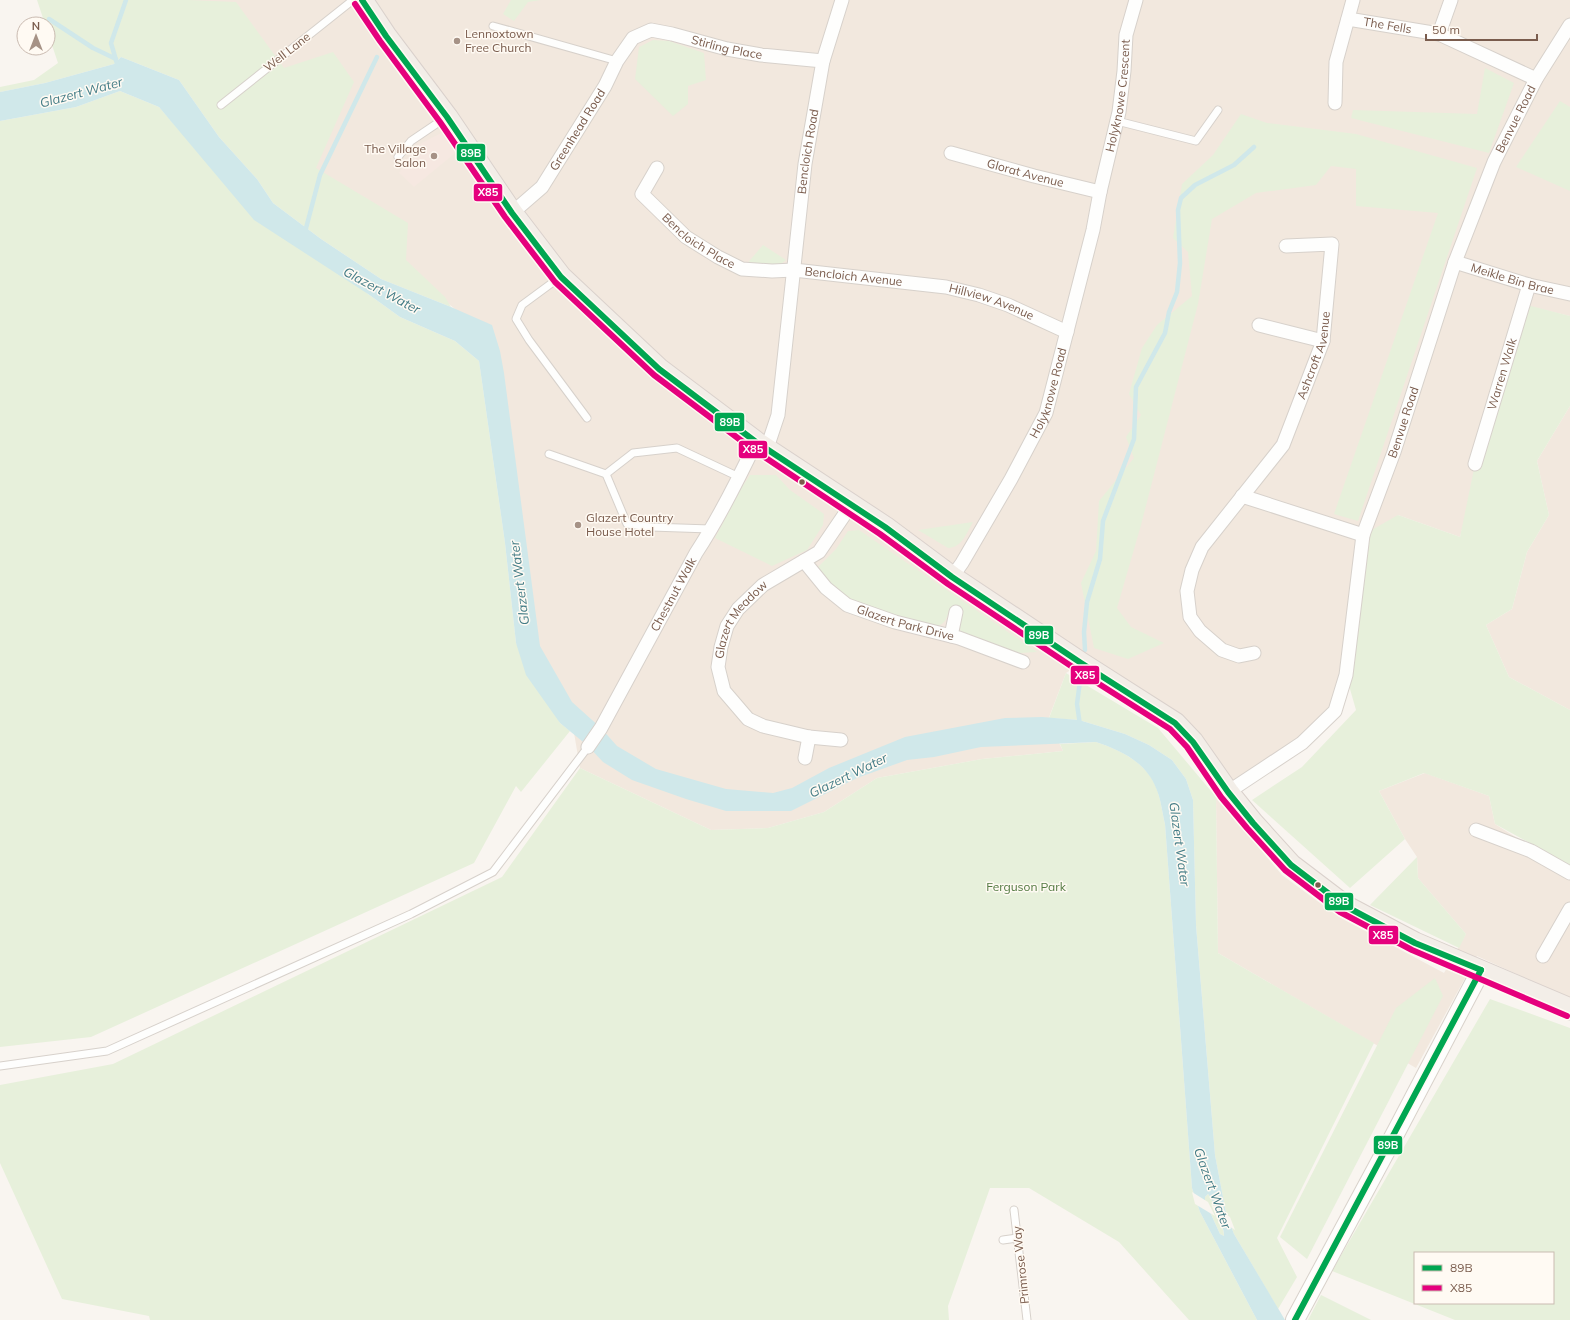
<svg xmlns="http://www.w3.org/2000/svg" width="1570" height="1320" viewBox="0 0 1570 1320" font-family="Mulish,sans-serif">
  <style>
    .residential { fill: #f2e8de }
    .commercial { fill: #f6e8e1 }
    .green { fill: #e7f0db; fill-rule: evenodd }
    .water { fill: #d0e8ea; fill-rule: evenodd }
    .pier { fill: #f9f5f0 }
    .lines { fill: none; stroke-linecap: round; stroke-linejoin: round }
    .stream { stroke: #d0e8ea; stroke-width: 4.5 }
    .service-casing { stroke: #d7d1cb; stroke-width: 9 }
    .minor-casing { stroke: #d7d1cb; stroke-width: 15 }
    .secondary-casing { stroke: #d9d2cb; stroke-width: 20 }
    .primary-casing { stroke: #dad1cc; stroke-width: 23 }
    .service { stroke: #fefefd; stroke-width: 7 }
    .minor { stroke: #fefefd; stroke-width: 13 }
    .secondary { stroke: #fefefd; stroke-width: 18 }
    .primary { stroke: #f3eee8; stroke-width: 21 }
    .bus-1-casing { stroke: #fffaf3; stroke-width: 9 }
    .bus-2-casing { stroke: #fffaf3; stroke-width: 9 }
    .bus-1 { stroke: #00a651; stroke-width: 6 }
    .bus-2 { stroke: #e5007d; stroke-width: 6 }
    .poi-dot { fill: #a69286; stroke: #fffaf3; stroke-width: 1.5 }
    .bus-dot { fill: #7a5c4d; stroke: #fffaf3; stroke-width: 1.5 }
    .labels { text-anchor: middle; stroke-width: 3; stroke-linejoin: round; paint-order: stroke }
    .street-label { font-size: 12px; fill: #7a5c4d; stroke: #fffaf3 }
    .poi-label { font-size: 12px; fill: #7a5c4d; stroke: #fffaf3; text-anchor: start }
    .park-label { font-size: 12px; fill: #537a41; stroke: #fffaf3 }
    .water-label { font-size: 13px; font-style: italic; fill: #437c86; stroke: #fffaf3 }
    .line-badge { stroke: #fffaf3; stroke-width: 1.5 }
    .badge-label { font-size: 11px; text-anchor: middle; font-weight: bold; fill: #fff }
  </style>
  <rect width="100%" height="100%" fill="#f9f5f0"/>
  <g class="residential">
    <path d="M172 0H1570V316L1523 305 1460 537 1398 515 1335 711 1228 792 1193 742 1081 663 1066 673 1048 720 1063 751 982 759 877 778 824 812 768 828 711 830 580 768 573 727 533 676 493 340 309 190Z"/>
    <path d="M1570 406V710L1509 677 1486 625 1512 609 1527 552 1549 515 1537 461Z"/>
    <path d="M1425 773 1489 796 1495 824 1570 872V998L1477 956 1416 1068 1218 953 1216 797 1282 875 1339 917 1444 973 1466 934 1418 878 1417 857 1405 839 1379 791Z"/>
  </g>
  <path class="commercial" d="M445 131 459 150 414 187 399 173 414 147Z"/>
  <g class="green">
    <path d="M37 0H188L236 2 284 68 333 52 354 82 316 168 408 223 406 260 445 297 451 307 381 279 321 239 273 203 257 179 219 137 179 80 121 57 114 64 45 83 0 92V87L34 80 58 63 48 33V24H45Z"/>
    <path d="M511 0H541L528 2 514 21 503 14Z"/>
    <path d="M653 40 669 41 704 53 706 80 688 86V104L673 116 635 79 639 47Z"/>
    <path d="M1485 68 1514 83 1489 153 1351 118 1353 110 1477 114Z"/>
    <path d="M120 91 159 107 180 131 368 294 400 317 455 341 479 361 505 543 516 643 560 723 570 731 521 792 516 786 474 863 91 1037 0 1047V121L76 107Z"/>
    <path d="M1560 101 1570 107V191L1516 167Z"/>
    <path d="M1241 114 1267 123 1356 134 1477 168 1358 521 1334 514 1438 213 1356 206V169L1331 166 1316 185 1256 193 1212 219 1198 304 1141 525 1117 608 1131 627 1164 643 1128 659 1094 648 1081 583 1096 551 1099 501 1134 458 1126 437 1141 415 1129 394 1142 348 1157 325 1192 296 1188 252 1173 238 1182 184 1213 155Z"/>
    <path d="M763 245 786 260 777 267 745 266Z"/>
    <path d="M1523 304 1570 316V406L1537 461 1549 515 1527 552 1512 609 1486 625 1509 677 1570 710V865L1495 824 1489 796 1424 773 1379 791 1405 839 1350 888 1252 800 1302 767 1356 710 1346 675 1363 535 1398 515 1460 537 1475 464Z"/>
    <path d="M750 475H776L790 490 824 514 823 525 807 550 772 566 715 538 742 487Z"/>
    <path d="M973 522C967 532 962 548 948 548L918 530Z"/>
    <path d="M859 530 1037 652 1020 653 965 636C957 629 959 621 961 612L949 610C947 618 945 625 936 626 900 617 859 610 831 585 825 580 821 574 816 569L836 549 848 531Z"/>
    <path d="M1066 673 1158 728 1216 797 1218 953 1374 1043 1277 1238 1297 1277 1278 1309 1234 1234 1226 1213 1215 1155 1196 925 1193 800 1186 779 1172 760 1149 745 1125 734 1079 720 1049 718Z"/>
    <path d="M1096 742C1120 750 1146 762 1156 787 1161 799 1162 812 1165 824L1192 1188 1200 1212 1257 1320H1189L1119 1242 1029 1188H990L948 1306 949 1320H150L149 1316 62 1299 0 1163V1085L113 1064 502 877 580 768 711 830 768 828 824 812 877 778 982 759 1063 751 1060 744Z"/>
    <path d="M1417 857 1418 878 1466 934 1459 948 1370 905Z"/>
    <path d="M1435 978 1443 996 1307 1259 1280 1237 1396 1008Z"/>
    <path d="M1490 999 1570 1028V1320H1455L1332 1271ZM1415 1253H1553V1303H1415Z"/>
    <path d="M1208 1194C1213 1199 1224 1228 1224 1236L1220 1234 1205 1201V1197Z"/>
    <path d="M1321 1295 1371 1320H1308Z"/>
  </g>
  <path class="water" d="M121 57 179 80 219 137 257 179 273 203 321 239 381 279 451 307 492 325 500 351 504 373 540 646 572 702 601 728 617 746 656 769 726 789 773 793 792 788 829 768 905 737 1005 718 1042 717 1079 720 1125 734 1149 745 1172 760 1186 779 1193 800 1196 925 1215 1155 1226 1213 1234 1234 1285 1320H1257L1200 1212 1192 1188 1165 824C1162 812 1161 799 1156 788 1146 762 1120 750 1096 742L981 747 934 757 907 760 857 778 791 811H726L686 799 632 780 603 762 588 746 560 723 526 675 516 643 505 543 479 361 455 341 400 317 368 294 254 220 159 107 120 91 76 107 0 121V92L45 83 114 64ZM1208 1194C1213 1199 1225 1228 1224 1236L1220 1234 1205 1201V1197Z"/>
  <g class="pier">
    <path d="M1192 1192 1208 1202 1215 1216 1195 1204Z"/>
    <path d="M1211 1204 1230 1217 1235 1230 1217 1218Z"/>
  </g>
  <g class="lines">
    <g class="stream">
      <path d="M49 19 93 48 116 59"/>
      <path d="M118 67 111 43 126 0"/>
      <path d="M305 232 320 175 377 57"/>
      <path d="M1085 650 1084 632 1087 602 1100 559 1103 521 1134 439 1136 387 1165 333 1169 312 1177 292 1180 263 1178 210 1181 198 1195 185 1234 165 1254 147"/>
      <path d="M1080 725 1077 704 1080 681"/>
    </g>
    <defs>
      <g id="service">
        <path d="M493 26 617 61"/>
        <path d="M221 105 353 0"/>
        <path d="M1117 121 1196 141 1218 110"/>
        <path d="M398 157 411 141 445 118"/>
        <path d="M560 277 522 305 516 319 529 340 587 418"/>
        <path d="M549 454 606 474 627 524 651 527 710 529"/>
        <path d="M606 474 633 453 677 448 739 477"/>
        <path d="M0 1066 107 1051 411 914 493 872 588 747"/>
        <path d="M1014 1210 1027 1320"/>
        <path d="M1003 1240 1017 1238"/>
      </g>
      <g id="minor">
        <path id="s1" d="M1348 19 1439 34 1536 79"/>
        <path d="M1439 34 1451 0"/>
        <path d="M1335 103 1336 62 1353 0"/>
        <path id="s2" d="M951 153 1034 176 1100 192"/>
        <path id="s3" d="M657 168 642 194 686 237 718 257 742 269 772 271 794 270 946 287 979 295 1008 305 1067 332"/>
        <path id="s4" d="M512 213 542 187 605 86 617 61 633 38 651 30 672 34 727 49 761 55 823 61"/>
        <path id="s5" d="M1455 262 1529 285 1570 294"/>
        <path d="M1259 325 1323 341"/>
        <path id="s6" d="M767 448 778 415 805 164 823 61 842 0"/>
        <path id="s7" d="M1475 464 1529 285"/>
        <path d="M1242 496 1363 535"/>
        <path id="s8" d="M804 561 826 588 847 605 895 622 959 638 1023 662"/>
        <path id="s9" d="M952 577 962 563 1011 479 1046 413 1093 230 1100 192 1119 112 1124 71 1126 35 1136 0"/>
        <path d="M951 636 956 612"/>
        <path id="s10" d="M1254 653 1239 656 1222 650 1200 631 1190 617 1187 591 1192 570 1202 547 1283 445 1323 341 1332 244 1286 246"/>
        <path id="s11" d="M841 740 809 737 763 726 748 719 724 691 718 667 721 647 727 626 738 609 763 585 819 552 851 505"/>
        <path id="s12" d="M588 747 601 728 696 553C719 518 738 480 756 442"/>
        <path d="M805 758 809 737"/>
        <path id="s13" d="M1228 792 1302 743 1335 711 1346 675 1363 535 1394 452 1455 262 1494 162 1536 79 1570 25"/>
        <path d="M1476 830 1531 851 1570 873"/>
        <path d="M1543 956 1570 909"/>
      </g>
      <path id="secondary" d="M1295 1320 1395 1134 1481 970"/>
      <path id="primary" d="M362 0 386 36 447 117 512 213 561 277 659 369 756 442 885 527 952 577 1081 663 1175 723 1193 742 1228 792 1253 823 1291 865 1345 906 1415 943 1570 1009"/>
    </defs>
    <use href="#service" class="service-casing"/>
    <use href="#minor" class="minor-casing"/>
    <use href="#secondary" class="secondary-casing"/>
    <use href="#primary" class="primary-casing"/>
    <use href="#service" class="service"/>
    <use href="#minor" class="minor"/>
    <use href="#secondary" class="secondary"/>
    <use href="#primary" class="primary"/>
    <defs>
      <g id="bus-1">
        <path d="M362 0 386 36 447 117 512 213 561 277 659 369 756 442 885 527 952 577 1081 663 1175 723 1193 742 1228 792 1253 823 1291 865 1345 906 1415 943 1481 970"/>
        <path d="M1295 1320 1481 970"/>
      </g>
      <path id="bus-2" d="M355 4 380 41 440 122 505 217 555 282 654 375 751 448 880 534 948 584 1077 670 1170 729 1187 747 1221 797 1247 828 1285 870 1340 912 1412 950 1567 1016"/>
    </defs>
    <use href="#bus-1" class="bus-1-casing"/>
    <use href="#bus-2" class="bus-2-casing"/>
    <use href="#bus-1" class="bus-1"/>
    <use href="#bus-2" class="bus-2"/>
  </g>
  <g class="poi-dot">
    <circle cx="457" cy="41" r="4"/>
    <circle cx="434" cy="156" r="4"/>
    <circle cx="578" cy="525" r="4"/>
  </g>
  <g class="bus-dot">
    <circle cx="802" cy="482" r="3.5"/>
    <circle cx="1318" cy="885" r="3.5"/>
  </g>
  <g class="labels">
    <g class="street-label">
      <text dy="4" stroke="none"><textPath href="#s1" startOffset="40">The Fells</textPath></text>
      <text dy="4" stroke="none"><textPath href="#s4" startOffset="312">Stirling Place</textPath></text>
      <text transform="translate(287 52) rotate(-38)" y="4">Well Lane</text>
      <text dy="4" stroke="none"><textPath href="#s9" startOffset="515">Holyknowe Crescent</textPath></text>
      <text dy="4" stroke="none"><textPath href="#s13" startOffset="757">Benvue Road</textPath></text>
      <text dy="4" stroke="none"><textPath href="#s4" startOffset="107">Greenhead Road</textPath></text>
      <text dy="4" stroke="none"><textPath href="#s6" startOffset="300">Bencloich Road</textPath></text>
      <text dy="4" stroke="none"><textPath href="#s2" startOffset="77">Glorat Avenue</textPath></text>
      <text dy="4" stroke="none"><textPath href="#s3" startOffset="104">Bencloich Place</textPath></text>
      <text dy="4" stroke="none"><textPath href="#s3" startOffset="268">Bencloich Avenue</textPath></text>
      <text dy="4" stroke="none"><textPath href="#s5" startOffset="60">Meikle Bin Brae</textPath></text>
      <text dy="4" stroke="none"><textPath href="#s3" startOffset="409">Hillview Avenue</textPath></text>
      <text dy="4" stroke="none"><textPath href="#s10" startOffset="378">Ashcroft Avenue</textPath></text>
      <text dy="4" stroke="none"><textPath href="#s7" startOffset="94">Warren Walk</textPath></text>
      <text dy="4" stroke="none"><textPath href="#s9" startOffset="209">Holyknowe Road</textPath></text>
      <text dy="4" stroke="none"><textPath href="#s13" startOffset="433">Benvue Road</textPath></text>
      <text dy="4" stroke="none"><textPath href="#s12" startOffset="175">Chestnut Walk</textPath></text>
      <text dy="4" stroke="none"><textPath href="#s11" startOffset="212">Glazert Meadow</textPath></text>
      <text dy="4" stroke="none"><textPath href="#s8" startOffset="123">Glazert Park Drive</textPath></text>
      <text transform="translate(1021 1265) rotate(-96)" y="4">Primrose Way</text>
    </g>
    <g class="poi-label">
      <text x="465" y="38">Lennoxtown<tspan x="465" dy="14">Free Church</tspan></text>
      <text x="426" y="153" text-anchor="end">The Village<tspan x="426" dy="14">Salon</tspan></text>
      <text x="586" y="522">Glazert Country<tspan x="586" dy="14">House Hotel</tspan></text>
    </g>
    <g class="park-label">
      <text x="1026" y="891">Ferguson Park</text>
    </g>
    <g class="water-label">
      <text transform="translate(81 92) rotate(-15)" y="5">Glazert Water</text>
      <text transform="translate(382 290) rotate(28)" y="5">Glazert Water</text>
      <text transform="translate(519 583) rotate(-97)" y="5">Glazert Water</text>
      <text transform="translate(848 775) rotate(-26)" y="5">Glazert Water</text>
      <text transform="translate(1180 844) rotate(82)" y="5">Glazert Water</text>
      <text transform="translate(1213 1188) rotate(70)" y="5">Glazert Water</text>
    </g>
  </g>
  <g class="line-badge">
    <rect x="456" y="143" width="30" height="19" rx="4" fill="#00a651"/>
    <rect x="473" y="183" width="30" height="19" rx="4" fill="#e5007d"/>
    <rect x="714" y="412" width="31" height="20" rx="4" fill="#00a651"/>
    <rect x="738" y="440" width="30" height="19" rx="4" fill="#e5007d"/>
    <rect x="1024" y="625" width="30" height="20" rx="4" fill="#00a651"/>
    <rect x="1070" y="665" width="30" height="20" rx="4" fill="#e5007d"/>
    <rect x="1324" y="892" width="30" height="19" rx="4" fill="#00a651"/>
    <rect x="1368" y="925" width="31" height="20" rx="4" fill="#e5007d"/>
    <rect x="1373" y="1135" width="30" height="20" rx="4" fill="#00a651"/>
  </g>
  <g class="badge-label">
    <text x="471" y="157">89B</text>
    <text x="488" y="196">X85</text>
    <text x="730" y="426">89B</text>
    <text x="753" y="453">X85</text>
    <text x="1039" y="639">89B</text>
    <text x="1085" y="679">X85</text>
    <text x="1339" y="905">89B</text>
    <text x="1383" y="939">X85</text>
    <text x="1388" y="1149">89B</text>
  </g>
  <rect x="1414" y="1252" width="140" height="52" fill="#fffaf3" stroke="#cabbb1"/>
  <rect x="1422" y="1265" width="20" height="6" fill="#00a651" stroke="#cabbb1"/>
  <text x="1450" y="1272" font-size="12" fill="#7a5c4d">89B</text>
  <rect x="1422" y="1285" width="20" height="6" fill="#e5007d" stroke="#cabbb1"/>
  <text x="1450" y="1292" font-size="12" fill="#7a5c4d">X85</text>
  <g transform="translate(36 36)"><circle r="19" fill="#fffaf3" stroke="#cabbb1"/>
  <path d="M0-3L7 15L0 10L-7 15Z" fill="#a69286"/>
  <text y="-6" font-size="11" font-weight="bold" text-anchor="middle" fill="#7a5c4d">N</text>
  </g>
  <path d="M1426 34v6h111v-6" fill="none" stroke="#7a5c4d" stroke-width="2"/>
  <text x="1432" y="34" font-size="12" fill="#7a5c4d" stroke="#fffaf3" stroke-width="3" paint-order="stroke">50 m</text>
</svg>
